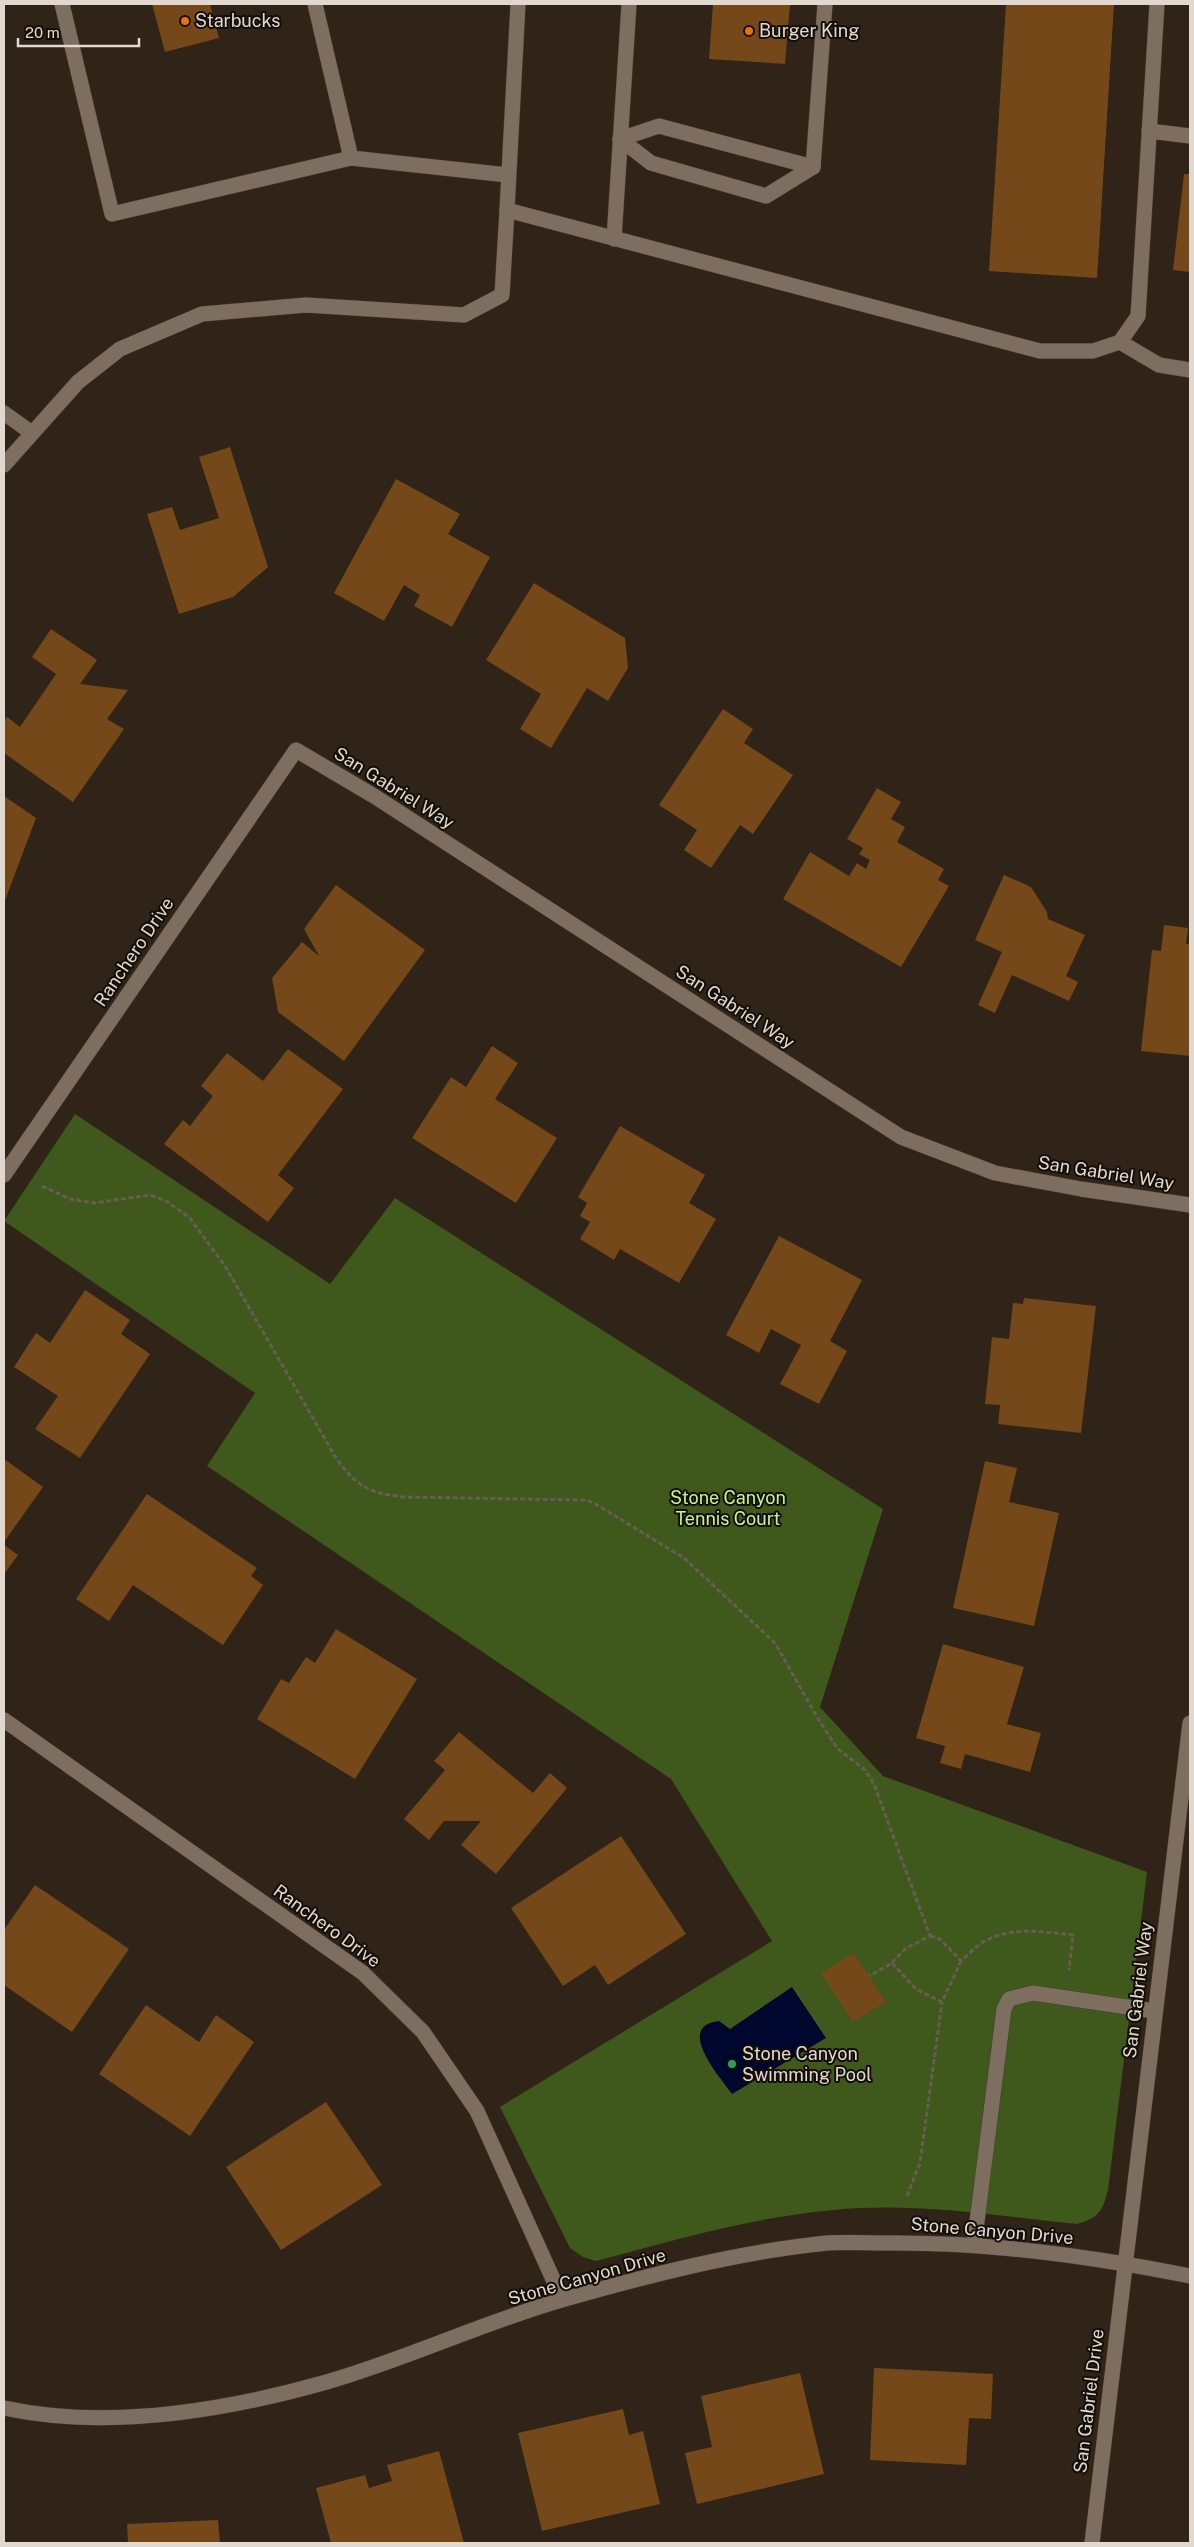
<svg xmlns="http://www.w3.org/2000/svg" width="1194" height="2547" viewBox="0 0 1194 2547" font-family="'Public Sans',sans-serif">
  <style>
    .green { fill: #3f581c }
    .water { fill: #00072f }
    .building { fill: #744818 }
    .lines { fill: none; stroke-linecap: round; stroke-linejoin: round }
    .lane-casing { stroke: #483d34; stroke-width: 16 }
    .street-casing { stroke: #483d34; stroke-width: 16 }
    .path { stroke: #695d53; stroke-width: 3; stroke-dasharray: 5 2.5; stroke-linecap: butt }
    .lane { stroke: #7d6e60; stroke-width: 15 }
    .street { stroke: #7d6e60; stroke-width: 15 }
    .food-dot { fill: #e8710a; stroke: #140e08; stroke-width: 2 }
    .leisure-dot { fill: #2e9e5b; stroke: #140e08; stroke-width: 2 }
    .labels { text-anchor: middle; stroke-width: 4; stroke-linejoin: round; paint-order: stroke }
    .poi-label { font-size: 18px; fill: #e1d8d0; stroke: #140e08; text-anchor: start }
    .street-label { font-size: 18px; fill: #e1d8d0; stroke: #140e08 }
    .park-label { font-size: 18px; fill: #c7f590; stroke: #140e08 }
  </style>
  <rect width="100%" height="100%" fill="#302317"/>
  <path class="green" d="M75 1114 330 1284 395 1198 883 1509 820 1707 883 1776 1147 1872 1108 2190C1102 2212 1100 2217 1077 2224 996 2216 915 2202 834 2210 753 2217 675 2240 596 2261L583 2257 570 2248 500 2107 772 1941 671 1779 207 1466 255 1393 4 1221Z"/>
  <path class="water" d="M792 1987 826 2038 732 2094C721 2078 674 2026 719 2021L730 2029Z"/>
  <g class="building">
    <path d="M152 4H210L219 38 165 52Z"/>
    <path d="M713 4H790L785 64 709 59Z"/>
    <path d="M1006 4H1114L1097 278 989 271Z"/>
    <path d="M1184 174H1190V272L1173 270Z"/>
    <path d="M230 447 268 567 233 597 179 614 147 514 172 507 180 530 219 518 199 457Z"/>
    <path d="M396 479 460 514 448 534 490 557 452 627 414 606 420 595 404 585 384 621 334 593Z"/>
    <path d="M534 583 625 638 628 668 608 701 587 688 551 748 520 729 541 694 486 660Z"/>
    <path d="M51 629 97 660 80 684 128 690 107 719 124 729 73 802 4 753V721L7 717 20 727 56 674 32 657Z"/>
    <path d="M723 709 753 729 744 743 793 775 753 834 740 825 711 868 684 850 697 830 659 805Z"/>
    <path d="M877 788 901 802 891 819 905 827 897 842 944 869 938 880 949 886 901 967 783 899 810 852 849 876 857 863 866 869 870 860 859 854 863 848 847 839Z"/>
    <path d="M4 796 36 818 4 903Z"/>
    <path d="M1004 875 1031 887 1047 912 1048 919 1085 935 1066 976 1078 982 1069 1001 1012 975 995 1013 978 1005 1002 952 975 940Z"/>
    <path d="M336 885 425 950 344 1061 278 1012 272 978 302 942 319 956 304 929Z"/>
    <path d="M1164 925 1188 928 1186 944H1190V1056L1141 1051 1152 950 1161 951Z"/>
    <path d="M492 1046 518 1063 495 1099 557 1138 516 1203 412 1138 451 1077 466 1087Z"/>
    <path d="M288 1049 343 1089 278 1175 294 1188 268 1222 164 1144 183 1120 190 1126 213 1096 201 1086 227 1053 263 1081Z"/>
    <path d="M620 1126 705 1175 689 1203 716 1219 679 1283 620 1249 614 1260 580 1239 590 1222 580 1216 587 1203 578 1197Z"/>
    <path d="M779 1236 862 1280 830 1341 847 1351 819 1404 780 1384 801 1345 771 1329 759 1353 726 1335Z"/>
    <path d="M85 1290 130 1320 121 1334 150 1354 80 1458 35 1429 58 1396 14 1367 36 1333 50 1343Z"/>
    <path d="M1024 1298 1096 1306 1081 1433 998 1424 1000 1405 985 1404 992 1337 1009 1339 1013 1303 1023 1304Z"/>
    <path d="M4 1459 43 1487 4 1542Z"/>
    <path d="M985 1461 1017 1468 1009 1502 1059 1513 1034 1626 953 1608Z"/>
    <path d="M147 1494 257 1568 251 1576 263 1585 223 1645 133 1585 109 1621 76 1599Z"/>
    <path d="M4 1545 18 1555 4 1574Z"/>
    <path d="M336 1629 417 1679 355 1779 257 1719 281 1679 289 1683 306 1657 315 1663Z"/>
    <path d="M943 1644 1024 1667 1007 1724 1041 1733 1030 1772 965 1754 961 1769 940 1763 945 1746 916 1738Z"/>
    <path d="M459 1732 533 1793 550 1773 567 1788 496 1874 461 1845 481 1821H444L429 1840 404 1819 445 1770 434 1761Z"/>
    <path d="M621 1836 686 1934 608 1985 595 1965 563 1986 511 1908Z"/>
    <path d="M35 1885 129 1949 72 2032 4 1985V1930Z"/>
    <path d="M854 1953 886 2002 853 2022 821 1973Z"/>
    <path d="M146 2005 199 2042 216 2015 254 2042 190 2136 99 2074Z"/>
    <path d="M326 2102 382 2185 281 2250 226 2167Z"/>
    <path d="M874 2368 993 2374 991 2419 969 2418 966 2465 870 2460Z"/>
    <path d="M800 2373 824 2474 697 2504 685 2453 712 2447 701 2396Z"/>
    <path d="M623 2409 629 2435 643 2431 660 2504 542 2531 518 2433Z"/>
    <path d="M439 2451 464 2543H331L316 2488 365 2475 369 2488 392 2481 387 2465Z"/>
    <path d="M218 2520 220 2543H128L127 2524Z"/>
  </g>
  <g class="lines">
    <defs>
      <g id="lane">
        <path d="M62 4 112 214 351 158"/>
        <path d="M315 4 351 158 508 175"/>
        <path d="M1149 131 1190 136"/>
        <path d="M620 139 651 163 766 196 813 167"/>
        <path d="M620 139 659 126 813 167"/>
        <path d="M813 167 825 4"/>
        <path d="M507 210 518 4"/>
        <path d="M614 239 629 4"/>
        <path d="M1120 342 1159 365 1190 370"/>
        <path d="M4 413 32 433"/>
        <path d="M4 465 78 382 120 349 202 314 306 305 464 315 502 295 507 210 1040 351H1093L1120 342 1138 316 1157 4"/>
        <path d="M974 2245 1004 2009 1009 1999 1033 1993 1154 2011"/>
      </g>
      <g id="street">
        <path d="M4 1175 296 750 374 796 901 1137 995 1173 1081 1189 1190 1205"/>
        <path d="M4 1720 363 1973 423 2032 477 2111 562 2299"/>
        <path d="M4 2408C106 2430 223 2411 323 2383 405 2360 483 2322 565 2299 650 2275 738 2252 827 2243 847 2242 868 2243 888 2243 989 2242 1091 2256 1190 2276"/>
        <path d="M1092 2543 1190 1723"/>
      </g>
    </defs>
    <use href="#lane" class="lane-casing"/>
    <use href="#street" class="street-casing"/>
    <g class="path">
      <path d="M42 1186 70 1199 94 1203 150 1195 166 1201 189 1217 225 1266 336 1458C356 1486 369 1493 403 1497L586 1500 594 1503 684 1558 775 1643 817 1717 837 1748 865 1770 874 1784 930 1936 905 1949 892 1963 869 1976"/>
      <path d="M930 1936 940 1939 961 1961C969 1954 977 1945 985 1941 1013 1926 1044 1932 1073 1935L1069 1970"/>
      <path d="M892 1963 916 1989 942 2002 961 1961"/>
      <path d="M907 2196 920 2163 942 2002"/>
    </g>
    <use href="#lane" class="lane"/>
    <use href="#street" class="street"/>
  </g>
  <g class="food-dot">
    <circle cx="185" cy="21" r="5"/>
    <circle cx="749" cy="31" r="5"/>
  </g>
  <circle class="leisure-dot" cx="732" cy="2064" r="5"/>
  <g class="labels">
    <g class="poi-label">
      <text x="195" y="27">Starbucks</text>
      <text x="759" y="37">Burger King</text>
      <text x="742" y="2060">Stone Canyon<tspan x="742" dy="21">Swimming Pool</tspan></text>
    </g>
    <g class="street-label">
      <text transform="translate(394 788) rotate(32)" y="6">San Gabriel Way</text>
      <text transform="translate(134 952) rotate(-56)" y="6">Ranchero Drive</text>
      <text transform="translate(735 1007) rotate(33)" y="6">San Gabriel Way</text>
      <text transform="translate(1106 1173) rotate(9)" y="6">San Gabriel Way</text>
      <text transform="translate(327 1926) rotate(36)" y="6">Ranchero Drive</text>
      <text transform="translate(1138 1990) rotate(-83)" y="6">San Gabriel Way</text>
      <text transform="translate(992 2231) rotate(5)" y="6">Stone Canyon Drive</text>
      <text transform="translate(587 2277) rotate(-16)" y="6">Stone Canyon Drive</text>
      <text transform="translate(1089 2401) rotate(-83)" y="6">San Gabriel Drive</text>
    </g>
    <g class="park-label">
      <text x="728" y="1504">Stone Canyon<tspan x="728" dy="21">Tennis Court</tspan></text>
    </g>
  </g>
  <rect width="1194" height="2547" fill="none" stroke="#e1d8d0" stroke-width="10"/>
  <path d="M18 38v8h121v-8" fill="none" stroke="#e1d8d0" stroke-width="2.5"/>
  <text x="25" y="38" font-size="15" fill="#e1d8d0" stroke="#140e08" stroke-width="4" paint-order="stroke">20 m</text>
</svg>
